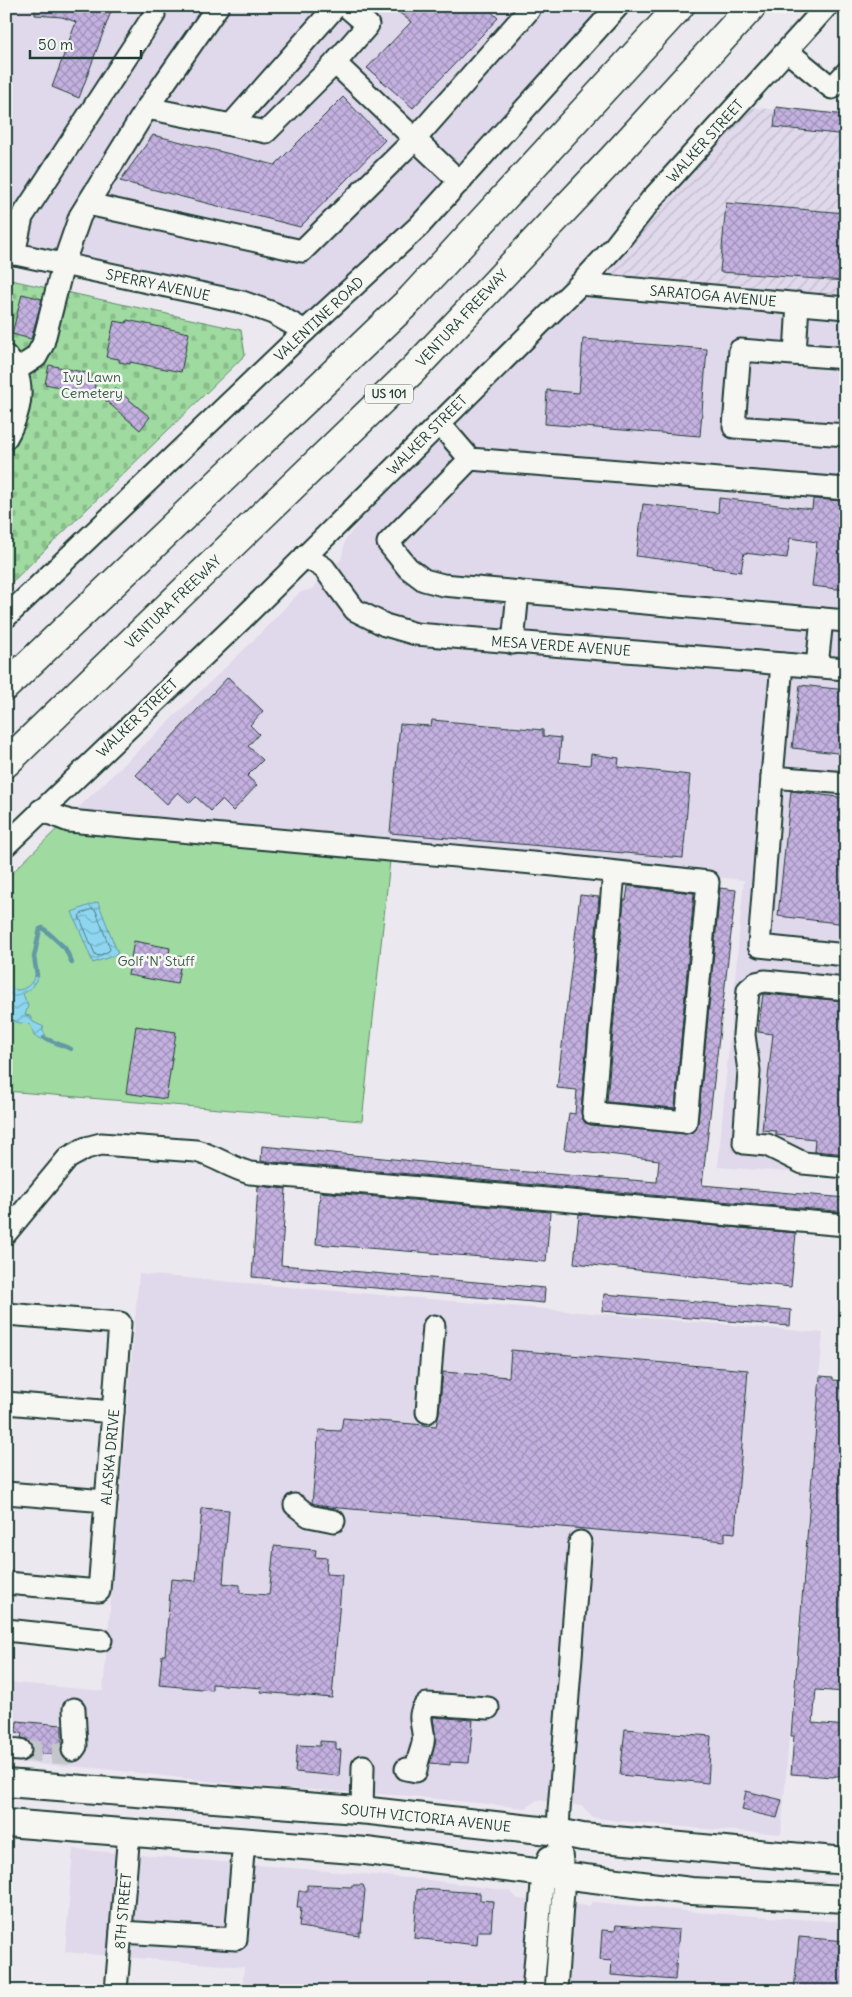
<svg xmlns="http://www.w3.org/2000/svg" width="852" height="1997" viewBox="0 0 852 1997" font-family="Delius,sans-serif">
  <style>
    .built { fill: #e0d8eb }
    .industrial { fill: url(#industrial-furrows) }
    .green { fill: #9fdaa0; stroke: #5f8c6a }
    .cemetery { fill: url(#cemetery-stones); stroke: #5f8c6a }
    .water { fill: url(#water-waves); stroke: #6299a5 }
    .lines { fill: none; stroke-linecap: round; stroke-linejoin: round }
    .shore { stroke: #4b7a7f; stroke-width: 1 }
    .stream { stroke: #6299a5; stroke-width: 4.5 }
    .building { fill: url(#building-cross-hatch); stroke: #1f3d34 }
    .minor-tunnel { stroke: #c3c6ca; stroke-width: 21; stroke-dasharray: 21 11; stroke-linecap: butt }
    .minor-casing { stroke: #1f3d34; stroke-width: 25 }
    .major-casing { stroke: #1f3d34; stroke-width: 30 }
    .highway-casing { stroke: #1f3d34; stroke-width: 31 }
    .minor { stroke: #f6f6f2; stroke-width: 21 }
    .major { stroke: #f6f6f2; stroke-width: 26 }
    .highway { stroke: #f6f6f2; stroke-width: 28 }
    .labels { text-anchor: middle; stroke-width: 5; stroke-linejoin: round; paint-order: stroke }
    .shield { fill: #f6f6f2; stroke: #60746d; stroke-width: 1 }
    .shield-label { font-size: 12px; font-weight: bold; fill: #1f3d34 }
    .street-label { font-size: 14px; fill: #1f3d34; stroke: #f6f6f2 }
    .park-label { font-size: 14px; fill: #395c4a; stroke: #f6f6f2 }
  </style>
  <defs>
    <pattern id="industrial-furrows" width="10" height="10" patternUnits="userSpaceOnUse" patternTransform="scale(1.25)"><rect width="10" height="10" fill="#e0d8eb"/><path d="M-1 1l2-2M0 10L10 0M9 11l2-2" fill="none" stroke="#c0baca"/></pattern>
    <pattern id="cemetery-stones" width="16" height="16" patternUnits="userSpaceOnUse" patternTransform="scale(1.25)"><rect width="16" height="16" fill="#9fdaa0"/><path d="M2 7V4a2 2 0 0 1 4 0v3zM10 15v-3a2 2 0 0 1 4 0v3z" fill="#88bc8a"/></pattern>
    <pattern id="water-waves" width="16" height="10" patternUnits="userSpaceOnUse" patternTransform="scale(1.25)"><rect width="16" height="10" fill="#8ed6f0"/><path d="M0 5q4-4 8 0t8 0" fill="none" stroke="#73afc3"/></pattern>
    <pattern id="building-cross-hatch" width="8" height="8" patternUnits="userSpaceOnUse" patternTransform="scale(1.25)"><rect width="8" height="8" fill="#c4b1e1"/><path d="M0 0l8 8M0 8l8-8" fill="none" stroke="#9f91b7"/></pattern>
  </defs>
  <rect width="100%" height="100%" fill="#ece8ef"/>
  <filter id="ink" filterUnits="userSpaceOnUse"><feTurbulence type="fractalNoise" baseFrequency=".02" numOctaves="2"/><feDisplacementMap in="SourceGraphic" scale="10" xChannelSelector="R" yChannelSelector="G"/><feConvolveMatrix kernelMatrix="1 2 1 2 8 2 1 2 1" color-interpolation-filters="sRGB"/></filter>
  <g filter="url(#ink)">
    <g class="built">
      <path d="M6 6H618L305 331 290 321 6 252Z"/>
      <path d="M580 284 846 308V1176L718 1167 744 880 392 842 75 811 253 641 299 593 312 589 342 558 345 540 439 423Z"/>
      <path d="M139 1274 823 1333 781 1834 705 1829 611 1820 592 1817 582 1806 537 1800 526 1808 410 1796 252 1786 95 1768 6 1762V1682L103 1691Z"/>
      <path d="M73 1849 430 1880 510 1891 518 1899 589 1906 593 1902 706 1913 846 1922V1991H242L244 1967 65 1952Z"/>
    </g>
    <path class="industrial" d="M736 106 846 116V308L580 284Z"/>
    <path class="green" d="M75 811 392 842 362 1121 6 1091V879Z"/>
    <path class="cemetery" d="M6 279 241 330 245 355 6 588Z"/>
    <g class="water">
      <path d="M98 902 118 954 93 963 72 912Z"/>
      <path d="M35 975 39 976 30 989 23 994 28 1006 25 1015 30 1016 33 1022 44 1027 42 1029 46 1036 41 1039 34 1036C30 1017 27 1027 14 1021 11 1020 9 1018 6 1016V985C10 986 14 990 17 990 26 990 33 983 35 975Z"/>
    </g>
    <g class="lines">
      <path class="shore" d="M93 909 96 911 110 949 109 951 98 956 95 954 79 916 81 914Z"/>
      <g class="stream">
        <path d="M37 975 34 957 40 929 43 928 65 948 72 963"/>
        <path d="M44 1038 71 1049"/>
      </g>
    </g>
    <g class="building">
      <path d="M35 6H113L79 98 52 87 76 22 62 17 35 15Z"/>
      <path d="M391 6H485L498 18 413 108 367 68 411 22Z"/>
      <path d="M343 97 385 140 300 227 120 181 153 135 275 165Z"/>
      <path d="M776 107 846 115V135L774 127Z"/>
      <path d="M726 203 846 213V281L720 272Z"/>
      <path d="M22 294 42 299 31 339 12 334Z"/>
      <path d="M127 320 189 333 181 372 130 362V364L119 362V359L106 357 114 321 126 323Z"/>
      <path d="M583 339 707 349 700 436 545 424 547 390 579 393Z"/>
      <path d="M49 365 92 374 90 380 96 381 93 394 45 384Z"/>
      <path d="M115 388 150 417 140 430 105 400Z"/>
      <path d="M719 498 812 509 813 499 846 501V590L812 586 817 542 790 538 787 558 744 553 741 572 712 568V566L636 556 643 504 718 513Z"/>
      <path d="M228 677 263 711 250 725 259 734 248 746 263 760 247 776 257 785 233 811 222 800 211 811 196 797 190 803 178 792 167 804 136 775Z"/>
      <path d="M800 685 846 690V754L792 748Z"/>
      <path d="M432 720 543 730V736L561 738 559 762 590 765 591 754 619 758 618 767 690 775 683 858 390 833 400 724 431 726Z"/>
      <path d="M791 791 846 798V924L778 916Z"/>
      <path d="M628 886 694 893 675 1108 607 1102 624 900H626Z"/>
      <path d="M720 888 736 890 702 1185 846 1198V1212L261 1161 262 1146 514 1171 657 1182 659 1160 564 1149 569 1113 575 1114 577 1090 557 1088 580 895 599 897 581 1112 582 1118 585 1123 592 1125 685 1134 692 1133 696 1130 698 1123Z"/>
      <path d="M134 941 170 948 169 955 182 957 177 984 128 975Z"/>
      <path d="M763 994 846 1001V1036H843L840 1065 846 1066V1154L814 1151 815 1139 776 1135V1131L762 1130 773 1034 758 1032Z"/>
      <path d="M136 1026 176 1032 166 1099 126 1093Z"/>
      <path d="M258 1186 286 1189 281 1265 545 1288 544 1303 252 1277Z"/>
      <path d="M320 1192 550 1212 546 1262 316 1244Z"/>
      <path d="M579 1214 796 1233 791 1287 574 1263Z"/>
      <path d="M604 1294 791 1310 790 1326 602 1311Z"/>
      <path d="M511 1350 748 1370 735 1533 725 1532V1541L328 1507 312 1503 319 1430 341 1431 343 1418 436 1426 439 1413 443 1372 509 1377Z"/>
      <path d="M820 1376 833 1377V1380L846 1381V1692L816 1690 813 1723 846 1726V1776H836L833 1777 791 1774 794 1736H791Z"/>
      <path d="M202 1508 229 1510 223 1583 240 1585V1593L269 1595 274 1546 316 1550 315 1557 327 1558 326 1574 342 1575 332 1698 261 1692 262 1688 212 1684V1690L159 1685 162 1655H165L171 1579 196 1581Z"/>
      <path d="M433 1717 473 1720 469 1763 450 1762V1765L430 1763 436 1739Z"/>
      <path d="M17 1721 62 1725V1755L32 1753 31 1744 27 1739 21 1738 22 1733 16 1732Z"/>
      <path d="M625 1729 711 1736 708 1783 620 1775Z"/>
      <path d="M320 1741 336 1742V1749L341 1750 339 1776 295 1772 297 1745 320 1746Z"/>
      <path d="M746 1791 782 1800 777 1818 742 1810Z"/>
      <path d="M307 1885 351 1887 352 1885H363L365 1890 361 1932H359V1936L299 1927 301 1907H297L299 1891H307Z"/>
      <path d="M421 1889 480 1893V1900L493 1901 491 1931H478L477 1945 414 1938 417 1890Z"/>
      <path d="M616 1925 679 1930 675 1980 611 1975 612 1961 600 1960 602 1930 615 1931Z"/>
      <path d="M799 1937 846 1941V1991H794Z"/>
    </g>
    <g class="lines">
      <path class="minor-tunnel" d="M20 1750 67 1754 73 1750"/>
      <defs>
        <g id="minor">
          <path d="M346 6 368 25 335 63 460 182"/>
          <path d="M787 51 832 88 846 73"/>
          <path d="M147 108 266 132 335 63"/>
          <path d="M231 125 336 6"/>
          <path d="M88 204 302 251 415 139 529 10 525 6"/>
          <path d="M6 252 242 302 273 313 305 331"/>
          <path d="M14 254 22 217 154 15"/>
          <path d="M580 284 846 308"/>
          <path d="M795 354 798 303"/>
          <path d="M6 356C28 381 21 411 6 438"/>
          <path d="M846 358 740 350 734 427 846 435"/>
          <path d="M16 370 36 357 43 344 63 265 80 216 147 108 218 6"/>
          <path d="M439 423 470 459 846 489"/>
          <path d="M470 459 388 543 408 568 424 580 443 585 846 621"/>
          <path d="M305 556 324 568 355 610 385 625 416 634 846 669"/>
          <path d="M6 617 305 331 419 226 618 6"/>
          <path d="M513 643 518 592"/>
          <path d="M782 664 772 777 846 783"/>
          <path d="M817 666 822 619"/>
          <path d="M772 777 759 946 846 955"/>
          <path d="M41 810 69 821 554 865 708 882 686 1122 593 1113 614 872"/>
          <path d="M6 845 242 619 580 284 615 246 651 200 827 6"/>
          <path d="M846 989 765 981 756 983 748 990 744 1035 749 1071 744 1143 767 1145 803 1163 846 1167"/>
          <path d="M6 1233 68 1158 86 1148 101 1144 196 1151C215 1156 231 1168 250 1173L846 1225"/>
          <path d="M6 1314 120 1323 99 1591 6 1583"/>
          <path d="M6 1403 113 1412"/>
          <path d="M427 1412 434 1326"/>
          <path d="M6 1493 106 1501"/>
          <path d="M295 1505 309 1516 334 1521"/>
          <path d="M6 1630 101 1640"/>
          <path d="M6 1749 20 1750"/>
          <path d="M73 1750 76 1746 74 1709"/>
          <path d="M406 1769 416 1771C417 1759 421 1753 423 1743 426 1729 414 1715 427 1704L488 1708"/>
          <path d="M362 1811 363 1766"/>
          <path d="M121 1932 236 1939 244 1840"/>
          <path d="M116 1991 129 1832"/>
          <path d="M533 1991 543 1873 549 1857"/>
          <path d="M556 1991 564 1876 558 1832 559 1810 580 1542"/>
        </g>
        <g id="major">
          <path d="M6 1783 370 1811 558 1832 582 1837 846 1861"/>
          <path d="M6 1823 366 1851 691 1891 846 1899"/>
        </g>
        <g id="highway">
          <path d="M6 686 411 299 680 6"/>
          <path d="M6 763 414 369 613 158 752 6"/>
        </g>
      </defs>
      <use href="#minor" class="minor-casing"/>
      <use href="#major" class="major-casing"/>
      <use href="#highway" class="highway-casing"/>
      <use href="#minor" class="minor"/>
      <use href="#major" class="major"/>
      <use href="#highway" class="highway"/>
    </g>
  </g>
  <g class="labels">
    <rect class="shield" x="365" y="384.5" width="48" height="19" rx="4"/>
    <g class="shield-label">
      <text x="389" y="398">US 101</text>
    </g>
    <g class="street-label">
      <text transform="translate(705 141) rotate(-48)" y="5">WALKER STREET</text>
      <text transform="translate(158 285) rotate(12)" y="5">SPERRY AVENUE</text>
      <text transform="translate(713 296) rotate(5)" y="5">SARATOGA AVENUE</text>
      <text transform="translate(462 318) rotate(-47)" y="5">VENTURA FREEWAY</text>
      <text transform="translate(319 319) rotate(-43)" y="5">VALENTINE ROAD</text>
      <text transform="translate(427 435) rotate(-45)" y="5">WALKER STREET</text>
      <text transform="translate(173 602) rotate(-44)" y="5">VENTURA FREEWAY</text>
      <text transform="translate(561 646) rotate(4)" y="5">MESA VERDE AVENUE</text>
      <text transform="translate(137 718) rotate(-44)" y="5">WALKER STREET</text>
      <text transform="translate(110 1457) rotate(-85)" y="5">ALASKA DRIVE</text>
      <text transform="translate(426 1818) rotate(6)" y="5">SOUTH VICTORIA AVENUE</text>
      <text transform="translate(123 1911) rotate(-85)" y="5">8TH STREET</text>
    </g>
    <g class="park-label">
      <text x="92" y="382">Ivy Lawn<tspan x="92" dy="16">Cemetery</tspan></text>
      <text x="156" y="966">Golf 'N' Stuff</text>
    </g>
  </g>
  <rect width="852" height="1997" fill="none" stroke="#f6f6f2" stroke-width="25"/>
  <rect x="12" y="12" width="827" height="1972" fill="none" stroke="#1f3d34" stroke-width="2" filter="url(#ink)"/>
  <path d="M30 50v8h111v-8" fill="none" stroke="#1f3d34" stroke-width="2.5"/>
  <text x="38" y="50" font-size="15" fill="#1f3d34" stroke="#f6f6f2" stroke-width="4" paint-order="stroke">50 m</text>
</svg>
